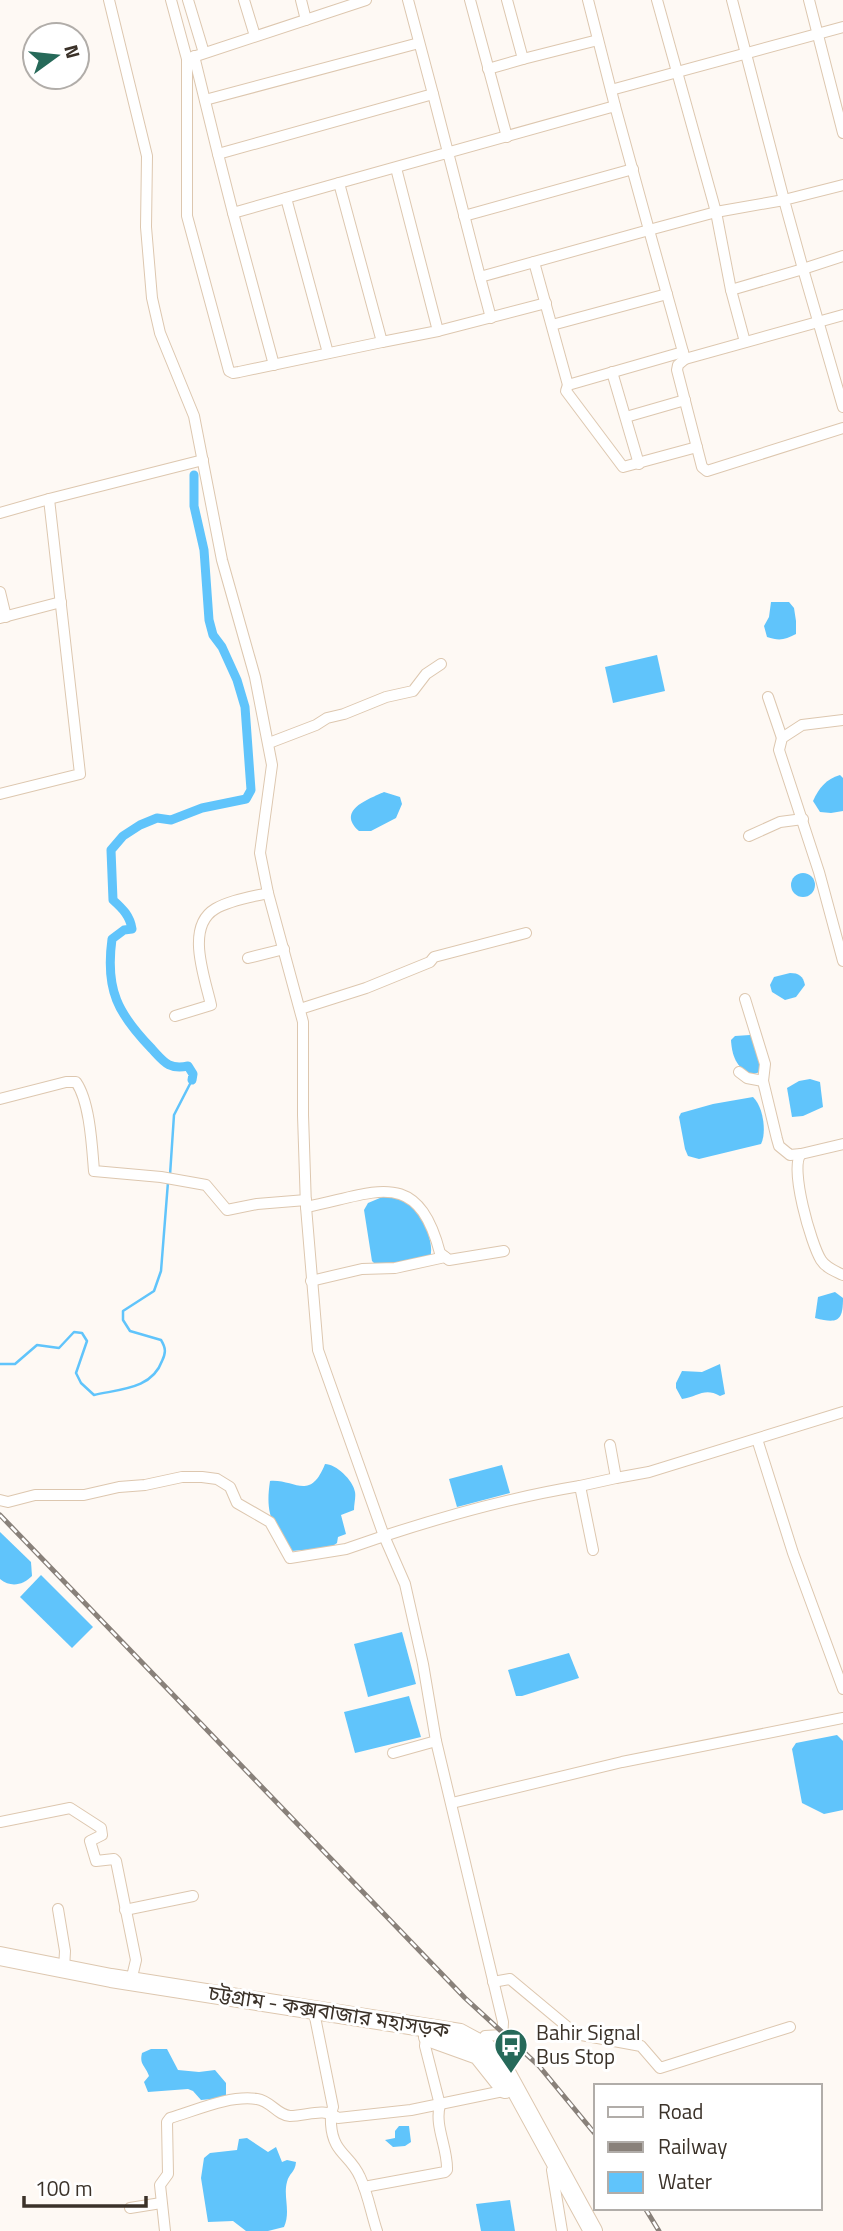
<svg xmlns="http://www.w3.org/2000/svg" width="843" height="2231" viewBox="0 0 843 2231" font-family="'Titillium Web','Noto Sans Bengali',sans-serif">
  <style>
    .water { fill: #60c4fb }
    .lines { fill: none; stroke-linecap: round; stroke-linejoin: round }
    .stream { stroke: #60c4fb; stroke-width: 2.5 }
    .canal { stroke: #60c4fb; stroke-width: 9 }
    .street-casing { stroke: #ddc7af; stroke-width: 12 }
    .highway-casing { stroke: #ddc7af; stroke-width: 20 }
    .street { stroke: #fff; stroke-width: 10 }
    .highway { stroke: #fff; stroke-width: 18 }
    .rail-casing { stroke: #89817a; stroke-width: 5 }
    .rail { stroke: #fff; stroke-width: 2.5; stroke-dasharray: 8; stroke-linecap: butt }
    .labels { text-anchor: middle; stroke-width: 6; stroke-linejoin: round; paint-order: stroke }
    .street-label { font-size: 21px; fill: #3b3229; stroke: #fff }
    .poi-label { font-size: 21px; fill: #3b3229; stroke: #fff; text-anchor: start }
  </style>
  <rect width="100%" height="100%" fill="#fef9f4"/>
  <g class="water">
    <path d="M771 602H789L794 608 796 621V634C785 640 779 641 767 637L764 626 769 617Z"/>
    <path d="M657 655 665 691 613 703 605 667Z"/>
    <path d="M840 775 843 778V811L831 813 820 812 813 801C819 788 826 779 840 775Z"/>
    <path d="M384 792 400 797 402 804 396 818 371 831H359C336 810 369 799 384 792Z"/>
    <circle cx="803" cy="885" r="12"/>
    <path d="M790 973C799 973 803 976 805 985L796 997 785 1000 772 992 770 985 774 977Z"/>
    <path d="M750 1035C759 1045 762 1060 760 1072L750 1075C736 1066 732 1056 731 1040L735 1036Z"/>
    <path d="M810 1079 820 1082 823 1107 803 1116 792 1117 787 1088 799 1081Z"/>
    <path d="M753 1097C763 1106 767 1132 761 1144L699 1159 688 1156 685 1149 679 1117 681 1113 713 1104Z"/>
    <path d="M387 1195C388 1195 397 1195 398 1195 417 1202 436 1240 430 1258L391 1265H376L372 1261 364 1210 368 1203Z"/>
    <path d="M835 1292 843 1298C843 1321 838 1324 815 1318L818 1297Z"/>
    <path d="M720 1364 725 1394 720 1396C704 1387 698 1397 682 1399L676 1388V1383L682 1371 702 1372Z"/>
    <path d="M325 1464C336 1464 353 1480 355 1492 356 1497 354 1504 354 1510L341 1515 346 1534 338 1537 337 1543 330 1548 291 1551C272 1525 265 1514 270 1481 295 1479 310 1502 325 1464Z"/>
    <path d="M502 1465 510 1493 457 1507 449 1479Z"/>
    <path d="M0 1532 31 1562 32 1576C23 1585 11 1588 0 1579Z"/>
    <path d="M41 1575 93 1627 72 1648 20 1597Z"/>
    <path d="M402 1632 416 1684 368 1697 354 1644Z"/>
    <path d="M569 1653 579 1678 522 1696H516L508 1670Z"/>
    <path d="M409 1696 421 1737 355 1753 344 1712Z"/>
    <path d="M837 1735 843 1741V1810L824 1814 802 1803 792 1749 796 1743Z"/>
    <path d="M151 2049H167L178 2070 199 2072 215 2070 226 2083V2095L221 2098 201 2100 193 2091 188 2089 148 2092 144 2082 149 2076C146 2066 139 2065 142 2053Z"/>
    <path d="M399 2126H409L411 2142 405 2146 393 2147 385 2140 395 2138V2131Z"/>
    <path d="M247 2138 268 2152 276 2147 282 2162 287 2160 296 2162C295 2173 289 2173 287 2182 283 2196 291 2212 284 2227L268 2231H246L233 2221 208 2222 201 2178 204 2158 210 2153 237 2150 239 2139Z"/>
    <path d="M510 2200 515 2231H481L476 2204Z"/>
  </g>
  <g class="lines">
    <g class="stream">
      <path d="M170 1175 174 1115 192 1080"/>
      <path d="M0 1364H15L37 1345 59 1348 74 1332 82 1333 87 1341 76 1373 81 1383 94 1395C120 1389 152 1389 162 1361 166 1353 166 1348 161 1340L130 1331 123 1320V1311L154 1291 161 1271 168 1182"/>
    </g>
    <path class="canal" d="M192 1080 193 1074 188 1066C169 1070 164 1062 152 1049 118 1014 105 990 112 939L124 930 132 929C130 916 123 909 113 900L111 850 123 836 140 825 157 818 171 820 202 808 246 799 251 790 245 707 237 680 222 647 213 635 209 620 204 550 194 506V475"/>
    <defs>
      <g id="street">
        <path d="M109 0 147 156 146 227 152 298 160 333 194 416 222 560 255 677 272 765 260 853 268 893 303 1022V1115L306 1207C374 1194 417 1165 440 1253L449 1260 504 1251"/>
        <path d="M171 0 187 59V216L229 371 233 373 239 372 382 342"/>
        <path d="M188 0 204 53"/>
        <path d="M244 0 255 36"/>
        <path d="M301 0 306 20"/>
        <path d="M470 0 507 137"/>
        <path d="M588 0 615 106"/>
        <path d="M657 0 716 212 731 290 745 342"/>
        <path d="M732 0 784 200 716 212 649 230 685 359 843 315"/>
        <path d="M809 0 843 133"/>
        <path d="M194 56 218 154"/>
        <path d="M187 59 366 0"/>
        <path d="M523 59 598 40"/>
        <path d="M488 69 523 59 507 0"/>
        <path d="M611 90 843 27"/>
        <path d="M205 100 419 43"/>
        <path d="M396 168 438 331 382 342 339 183 233 213 218 154 433 94 408 0"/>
        <path d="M339 183C431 158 523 132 615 106L649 230 480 277 433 94"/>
        <path d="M843 185 784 200 803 269 843 256"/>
        <path d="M286 198 328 353"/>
        <path d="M233 213 274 365"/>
        <path d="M464 216 633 169"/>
        <path d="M534 262 568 385"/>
        <path d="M480 277 491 318"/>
        <path d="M731 290 803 269 843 407"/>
        <path d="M552 325 667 294"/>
        <path d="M438 331 546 303"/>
        <path d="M683 352 568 385 566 391 623 467 697 447"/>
        <path d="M685 359 678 365 677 370 702 467 707 471 843 428"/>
        <path d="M612 372 639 464"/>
        <path d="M626 417 685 400"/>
        <path d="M0 513 49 499"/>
        <path d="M0 592 6 617"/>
        <path d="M0 618 61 602"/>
        <path d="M768 697 782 738"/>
        <path d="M843 720 802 725 782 738 779 750 819 872 843 961"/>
        <path d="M269 743 316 725 327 718 344 714 386 697 413 691 426 674 441 664"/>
        <path d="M0 794 80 774 49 499 203 460"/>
        <path d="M749 836 780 822 803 819"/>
        <path d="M248 958 284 949"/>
        <path d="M745 999 765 1064 763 1081 777 1139 779 1146 790 1155 801 1154 843 1144"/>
        <path d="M300 1009 366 988 430 962 434 957 526 933"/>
        <path d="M175 1016 211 1005C205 978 185 927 215 909 230 900 252 897 268 893"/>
        <path d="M739 1072 747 1078 763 1081"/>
        <path d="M0 1099 66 1082H76C90 1102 92 1147 94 1171L161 1177 206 1185 227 1210 257 1204 306 1200"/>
        <path d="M801 1154C789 1167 811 1244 821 1260 826 1268 835 1271 843 1275"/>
        <path d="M306 1207 318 1350 384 1536C448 1515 513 1497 580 1486L593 1550"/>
        <path d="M311 1281 362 1269 395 1268 445 1257"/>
        <path d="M757 1439 793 1553 843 1689"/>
        <path d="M616 1478 649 1472 843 1412"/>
        <path d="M580 1486 616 1478 610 1445"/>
        <path d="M0 1500 8 1502 35 1495H84L119 1487 145 1485 182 1477H202L217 1479 230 1487 237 1503 270 1522 290 1558 346 1549 384 1536 405 1584 423 1664 436 1741 503 2022 501 2061"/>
        <path d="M393 1753 436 1741"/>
        <path d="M452 1803 622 1762 843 1718"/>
        <path d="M0 1822 70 1808 101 1828 102 1835 90 1841 96 1861 114 1859 116 1861 136 1960 131 1981"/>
        <path d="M58 1909 65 1951 64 1969"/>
        <path d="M125 1910 193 1896"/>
        <path d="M493 1982 510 1979 576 2034 641 2046 660 2068 790 2027"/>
        <path d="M315 2017 333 2107C330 2114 331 2117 331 2124 333 2154 350 2154 360 2177 368 2194 371 2213 377 2231"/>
        <path d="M485 2036 502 2035"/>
        <path d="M557 2165 552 2170 562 2231"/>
        <path d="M364 2187 445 2172 447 2170C448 2148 434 2126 440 2105L425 2046 426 2037"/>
        <path d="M130 2208 161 2203"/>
        <path d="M165 2231 160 2185 168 2174 167 2122 170 2118C197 2110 229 2095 257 2099 271 2101 277 2115 290 2116 308 2116 323 2107 338 2118L411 2110 508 2090"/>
      </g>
      <g id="highway">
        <path d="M0 1956 111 1978 460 2033 486 2047 501 2063 593 2231"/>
        <path d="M428 2037 478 2055 505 2089"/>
      </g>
    </defs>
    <use href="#street" class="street-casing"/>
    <use href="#highway" class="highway-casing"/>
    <use href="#street" class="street"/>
    <use href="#highway" class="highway"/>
    <defs>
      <g id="rail">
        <path d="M0 1515 465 1998 539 2066 596 2135"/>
        <path d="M645 2208 659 2231"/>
      </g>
    </defs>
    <use href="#rail" class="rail-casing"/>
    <use href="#rail" class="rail"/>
  </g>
  <defs>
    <symbol id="bus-pin" viewBox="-11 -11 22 30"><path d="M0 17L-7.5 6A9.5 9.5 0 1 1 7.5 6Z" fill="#266959" stroke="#fff"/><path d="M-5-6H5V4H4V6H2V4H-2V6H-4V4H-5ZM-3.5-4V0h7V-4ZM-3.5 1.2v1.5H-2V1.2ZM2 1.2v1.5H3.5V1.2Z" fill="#fff"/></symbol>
  </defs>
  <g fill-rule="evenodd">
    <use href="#bus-pin" x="492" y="2026" width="38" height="52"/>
  </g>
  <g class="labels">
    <g class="street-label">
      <text transform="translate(329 2012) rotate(9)" y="7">চট্টগ্রাম - কক্সবাজার মহাসড়ক</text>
    </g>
    <g class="poi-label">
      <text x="536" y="2040">Bahir Signal<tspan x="536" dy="24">Bus Stop</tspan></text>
    </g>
  </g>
  <rect x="594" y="2084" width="228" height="126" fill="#ffffff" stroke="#b1ada9" stroke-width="2"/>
  <rect x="608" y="2107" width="35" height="10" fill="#ffffff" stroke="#b1ada9" stroke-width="2"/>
  <text x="658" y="2119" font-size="21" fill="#3b3229">Road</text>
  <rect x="608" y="2142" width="35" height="10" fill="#89817a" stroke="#b1ada9" stroke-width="2"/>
  <text x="658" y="2154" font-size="21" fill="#3b3229">Railway</text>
  <rect x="608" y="2172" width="35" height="21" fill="#60c4fb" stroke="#b1ada9" stroke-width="2"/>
  <text x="658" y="2189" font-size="21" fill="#3b3229">Water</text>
  <g transform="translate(56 56) rotate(75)"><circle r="33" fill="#ffffff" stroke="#b1ada9" stroke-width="2"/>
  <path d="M0-5L12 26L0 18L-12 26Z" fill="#266959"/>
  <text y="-10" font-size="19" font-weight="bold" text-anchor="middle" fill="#3b3229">N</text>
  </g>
  <path d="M24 2196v10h122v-10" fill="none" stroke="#3b3229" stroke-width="3.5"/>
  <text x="35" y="2196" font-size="21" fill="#3b3229" stroke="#ffffff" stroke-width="5" paint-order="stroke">100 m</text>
</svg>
